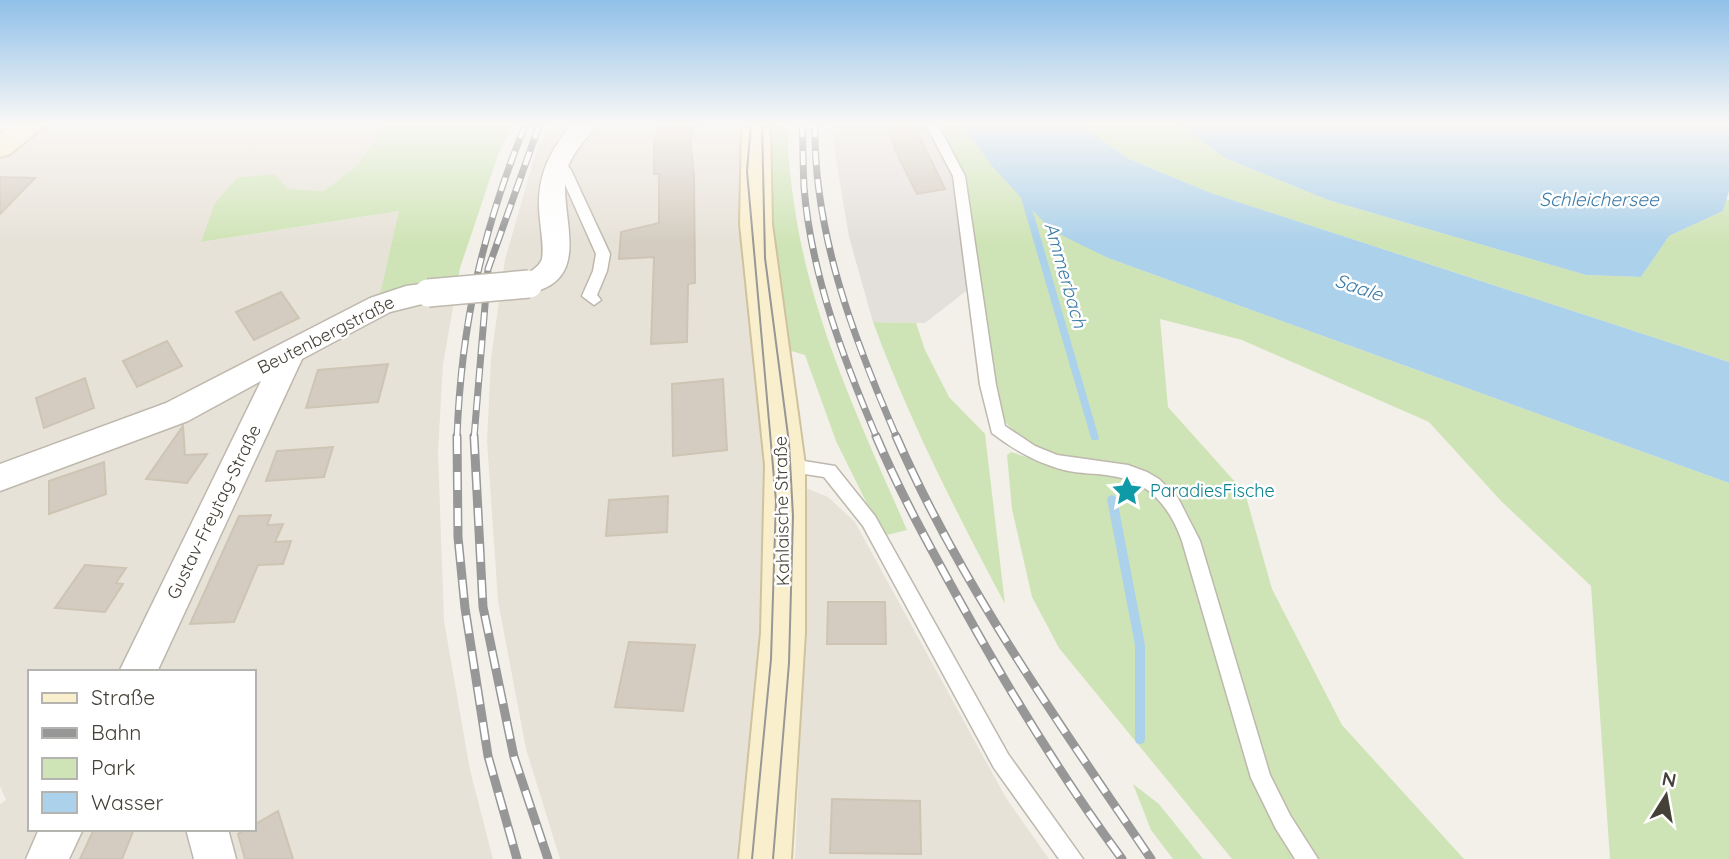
<svg xmlns="http://www.w3.org/2000/svg" width="1729" height="859" viewBox="0 0 1729 859" font-family="Quicksand,sans-serif">
  <style>
    .residential { fill: #e7e2d8; fill-rule: evenodd }
    .industrial { fill: #e3dfdb }
    .green { fill: #cfe4b6 }
    .water { fill: #acd1ea }
    .lines { fill: none; stroke-linecap: round; stroke-linejoin: round }
    .stream { fill: #acd1ea; fill-rule: evenodd }
    .building { fill: #d4ccc0; stroke: #cec4b4; stroke-width: 2 }
    .lane-casing { stroke: #beb8ad; stroke-width: 3 }
    .street-casing { stroke: #beb8ad; stroke-width: 3 }
    .secondary-casing { stroke: #cfc29d; stroke-width: 4 }
    .lane { fill: #fff; fill-rule: evenodd }
    .street { fill: #fff; fill-rule: evenodd }
    .secondary { fill: #faefcd; fill-rule: evenodd }
    .tram { stroke: #979797; stroke-width: 2 }
    .rail-far1-casing { stroke: #979797; stroke-width: 7 }
    .rail-casing { stroke: #979797; stroke-width: 9 }
    .rail-far1 { stroke: #fff; stroke-width: 4.5; stroke-dasharray: 14; stroke-linecap: butt }
    .rail { stroke: #fff; stroke-width: 6; stroke-dasharray: 18; stroke-linecap: butt }
    .street-bridge-casing { stroke: #beb8ad; stroke-width: 30; stroke-linecap: butt }
    .street-bridge { stroke: #fff; stroke-width: 27 }
    .labels { text-anchor: middle; stroke-width: 5; stroke-linejoin: round; paint-order: stroke }
    .street-label { font-size: 18px; fill: #464138; stroke: #fff }
    .culture-label { font-size: 18px; fill: #0d838f; stroke: #fff; text-anchor: start }
    .water-label { font-size: 19px; font-style: italic; fill: #3b7ba9; stroke: #fff }
  </style>
  <rect width="100%" height="100%" fill="#f3f0ea"/>
  <g class="residential">
    <path d="M51 123H388L354 168 324 191 288 189 202 242 400 211 457 285 443 364 438 452 444 621 470 770 493 859H0V804L6 800 0 786V160ZM30 672H254V829H30Z"/>
    <path d="M550 123H747L746 238 771 505 746 859H560L526 749 498 601 487 441 491 358 505 260 535 155Z"/>
    <path d="M798 485 828 497 855 522 1006 798 1049 859H795L802 698Z"/>
  </g>
  <path class="industrial" d="M833 123H931L959 176 975 284 925 323 873 322 849 237 833 141Z"/>
  <g class="green">
    <path d="M388 123H513L498 155 460 268 457 285 379 299 399 211 201 242 215 203 237 178 274 174 288 189 324 191 354 168Z"/>
    <path d="M770 123H788C787 150 790 176 794 203 810 319 861 424 907 530L883 536 836 441 805 355 788 350 769 198Z"/>
    <path d="M931 123H960L992 166 1108 258 1729 483V859H1610L1591 586 1501 501 1429 422 1242 340 1160 319 1168 407 1245 493 1272 589 1342 725 1464 859H1317L1291 819 1270 777 1199 540C1156 412 1052 503 994 406L959 176Z"/>
    <path d="M1079 123H1177L1225 158 1328 200 1586 275 1641 277 1669 236 1723 211 1726 199 1729 200V362L1211 193 1129 159Z"/>
    <path d="M873 322 916 323 925 350 949 397 985 434 1005 604C956 512 909 420 873 322Z"/>
    <path d="M1011 452 1063 469 1112 475 1142 482 1165 503 1183 541 1252 780 1274 825 1296 859H1232L1059 648 1032 597 1012 509 1007 455Z"/>
    <path d="M1133 784 1159 804 1203 859H1173L1151 830Z"/>
  </g>
  <g class="water">
    <path d="M960 123H1079L1129 159 1211 193 1729 362V483L1108 258 1051 230 992 166Z"/>
    <path d="M1177 123H1729V191L1723 211 1669 236 1641 277 1586 275 1328 200 1225 158Z"/>
  </g>
  <g class="lines">
    <g class="stream">
      <path d="M1021 189H1023L1027 191 1099 438 1098 440H1092L1091 438 1019 191Z"/>
      <path d="M1112 495 1115 496 1117 499 1145 645V739L1144 743 1140 744 1136 743 1135 739V645L1107 499 1109 496Z"/>
    </g>
  </g>
  <g class="building">
    <path d="M662 123H697L690 140 694 175 695 283 688 284 687 342 651 344 654 257 619 259 621 232 659 223V174H654V141Z"/>
    <path d="M887 123H913L945 189 917 194 896 152Z"/>
    <path d="M0 177 35 178 0 214Z"/>
    <path d="M281 292 299 318 254 340 236 312Z"/>
    <path d="M167 341 182 366 137 387 123 361Z"/>
    <path d="M388 364 378 402 306 408 318 370Z"/>
    <path d="M85 378 94 408 44 428 36 398Z"/>
    <path d="M723 379 727 450 673 456 672 384Z"/>
    <path d="M183 426 185 455 207 454 187 483 146 479Z"/>
    <path d="M333 447 324 477 266 481 277 451Z"/>
    <path d="M104 462 106 494 49 514V481Z"/>
    <path d="M668 496 667 532 606 536 609 500Z"/>
    <path d="M271 515 267 525 283 524 275 542 291 541 283 564 258 565 234 622 190 624 239 516Z"/>
    <path d="M85 565 126 568 116 583 123 584 105 612 55 608Z"/>
    <path d="M828 602H885L886 644H827Z"/>
    <path d="M629 642 695 645 683 711 615 707Z"/>
    <path d="M832 799 920 801 921 854 830 853Z"/>
    <path d="M278 811 293 859H245L238 834 246 829H254V825Z"/>
    <path d="M94 829H134L122 859H80Z"/>
  </g>
  <g class="lines">
    <defs>
      <g id="lane">
        <path d="M925 123H937L965 176 996 385 1005 426 1035 446 1057 455 1128 465 1147 472 1159 479 1178 498 1200 541 1270 775 1290 815 1318 859H1295L1276 829 1251 778 1182 541C1170 507 1149 481 1112 476 1096 473 1080 474 1064 470 1037 463 1014 450 992 433L980 385 953 176Z"/>
        <path d="M558 157 562 158 571 170 610 254 607 271 597 295 601 300 594 305 582 296 593 271 596 254 559 171 552 161Z"/>
        <path d="M785 458 835 466 875 516 1008 754 1083 859H1059L994 768 863 526 824 477 779 470 777 465 779 460Z"/>
      </g>
      <g id="street">
        <path d="M573 123H598C586 140 571 153 566 173 559 210 589 268 545 288 535 292 529 294 519 291L515 284C522 273 537 272 542 259 544 245 541 233 540 220 535 180 548 152 573 123Z"/>
        <path d="M428 283 438 286 442 293 438 300 390 312 302 359 157 672H119L261 381 188 421 0 491V464L166 403 370 298 406 286Z"/>
        <path d="M39 829H83L69 859H26Z"/>
        <path d="M186 829H228L236 859H194Z"/>
      </g>
      <g id="secondary">
        <path d="M16 123H48L10 154 0 157V134Z"/>
        <path d="M742 123H770L772 224 805 465V633L791 859H739L761 633 765 465 740 224Z"/>
      </g>
    </defs>
    <use href="#lane" class="lane-casing"/>
    <use href="#street" class="street-casing"/>
    <use href="#secondary" class="secondary-casing"/>
    <use href="#lane" class="lane"/>
    <use href="#street" class="street"/>
    <use href="#secondary" class="secondary"/>
    <g class="tram">
      <path d="M751 123 747 171 776 501 771 659 752 859"/>
      <path d="M762 123 765 258 789 443 793 516 789 663 773 859"/>
    </g>
    <defs>
      <g id="rail-far1">
        <path d="M802 123C803 144 803 166 804 187 811 274 843 358 877 438"/>
        <path d="M815 123C813 233 854 339 897 438"/>
        <path d="M457 438C461 323 483 229 526 123"/>
        <path d="M474 438 488 269 540 123"/>
      </g>
      <g id="rail">
        <path d="M457 436 458 537 465 608 488 756 517 859"/>
        <path d="M474 436 483 607 514 757 548 859"/>
        <path d="M876 436C901 495 932 551 963 607 1011 694 1063 779 1122 859"/>
        <path d="M896 436C962 587 1059 723 1151 859"/>
      </g>
    </defs>
    <use href="#rail-far1" class="rail-far1-casing"/>
    <use href="#rail" class="rail-casing"/>
    <use href="#rail-far1" class="rail-far1"/>
    <use href="#rail" class="rail"/>
    <defs>
      <path id="street-bridge" d="M428 293 529 284"/>
    </defs>
    <use href="#street-bridge" class="street-bridge-casing"/>
    <use href="#street-bridge" class="street-bridge"/>
  </g>
  <linearGradient id="sky" x2="0" y2="1"><stop stop-color="#90c0e9"/><stop offset="0.51" stop-color="#faf8f6"/><stop offset="1" stop-color="#faf8f6" stop-opacity="0"/></linearGradient>
  <rect width="1729" height="243" fill="url(#sky)"/>
  <defs>
    <symbol id="sight-bare" viewBox="-9 -9 18 18"><path d="M0-6L1.8-2.2L6-1.7L2.9 1.2L3.7 5.4L0 3.3L-3.7 5.4L-2.9 1.2L-6-1.7L-1.8-2.2Z" fill="#0f9aa8" stroke="#fff" stroke-width="2.5" paint-order="stroke"/></symbol>
  </defs>
  <g fill-rule="evenodd">
    <use href="#sight-bare" x="1105" y="469" width="44" height="44"/>
  </g>
  <g class="labels">
    <g class="street-label">
      <text transform="translate(326 335) rotate(-27)" y="6">Beutenbergstraße</text>
      <text transform="translate(782 511) rotate(-91)" y="6">Kahlaische Straße</text>
      <text transform="translate(214 512) rotate(-64)" y="6">Gustav-Freytag-Straße</text>
    </g>
    <g class="culture-label">
      <text x="1150" y="497">ParadiesFische</text>
    </g>
    <g class="water-label">
      <text x="1599" y="206">Schleichersee</text>
      <text transform="translate(1066 275) rotate(74)" y="7">Ammerbach</text>
      <text transform="translate(1359 287) rotate(19)" y="7">Saale</text>
    </g>
  </g>
  <rect x="28" y="670" width="228" height="161" fill="#ffffff" stroke="#b5b3af" stroke-width="2"/>
  <rect x="42" y="693" width="35" height="10" fill="#faefcd" stroke="#b5b3af" stroke-width="2"/>
  <text x="91" y="705" font-size="21" fill="#464138">Straße</text>
  <rect x="42" y="728" width="35" height="10" fill="#979797" stroke="#b5b3af" stroke-width="2"/>
  <text x="91" y="740" font-size="21" fill="#464138">Bahn</text>
  <rect x="42" y="758" width="35" height="21" fill="#cfe4b6" stroke="#b5b3af" stroke-width="2"/>
  <text x="91" y="775" font-size="21" fill="#464138">Park</text>
  <rect x="42" y="792" width="35" height="21" fill="#acd1ea" stroke="#b5b3af" stroke-width="2"/>
  <text x="91" y="810" font-size="21" fill="#464138">Wasser</text>
  <g transform="translate(1666 796) rotate(11)" stroke="#ffffff" stroke-width="5" paint-order="stroke">
  <path d="M0-5L12 26L0 18L-12 26Z" fill="#464138"/>
  <text y="-10" font-size="19" font-weight="bold" text-anchor="middle" fill="#464138">N</text>
  </g>
</svg>
